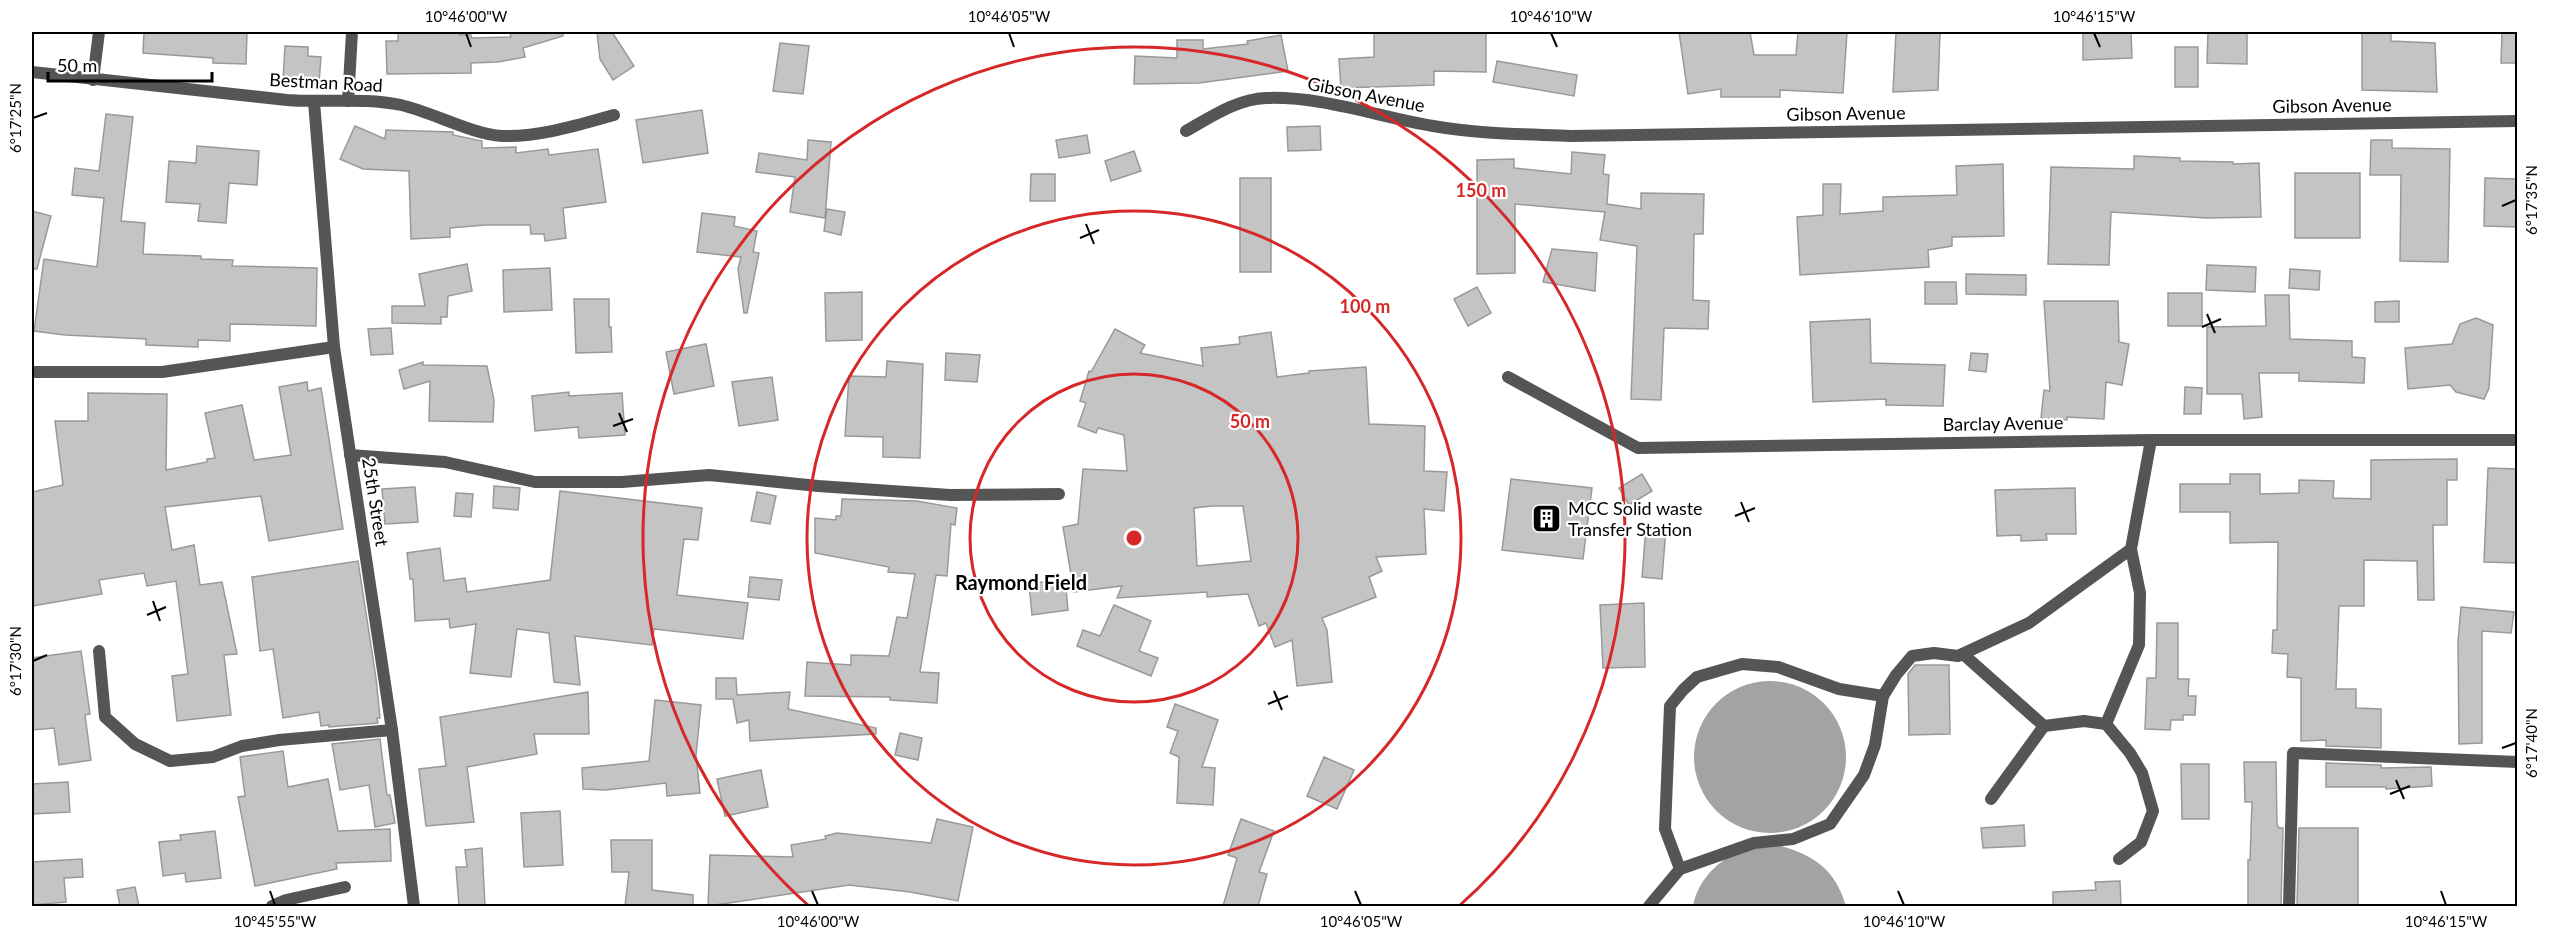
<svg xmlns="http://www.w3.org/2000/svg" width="2549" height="938" viewBox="0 0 2549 938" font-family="Lato,sans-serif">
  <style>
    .water { fill: #a3a3a3 }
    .building { fill: #c4c4c4; stroke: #999; stroke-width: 1.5; fill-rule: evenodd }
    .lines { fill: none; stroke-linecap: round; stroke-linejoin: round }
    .lane { stroke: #555; stroke-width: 12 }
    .street { stroke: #555; stroke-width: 12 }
    .ticks { fill: none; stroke: #000; stroke-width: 2 }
    .ring { fill: none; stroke: #d62828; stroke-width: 3 }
    .labels { text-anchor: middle; stroke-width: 4.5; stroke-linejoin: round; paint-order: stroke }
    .street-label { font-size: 18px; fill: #000; stroke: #fff }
    .poi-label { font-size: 18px; fill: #000; stroke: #fff; text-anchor: start }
    .neighbourhood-label { font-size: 20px; font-weight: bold; fill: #000; stroke: #fff }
    .centre { fill: #d62828; stroke: #fff; stroke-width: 3 }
    .ring-label { font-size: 18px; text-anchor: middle; font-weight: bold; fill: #d62828; stroke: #fff; stroke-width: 4.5; stroke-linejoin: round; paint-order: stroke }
    .neatline { fill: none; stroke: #000; stroke-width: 2 }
    .ticks-label { font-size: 15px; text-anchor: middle; fill: #000 }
  </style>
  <rect width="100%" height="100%" fill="#fff"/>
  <g class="water">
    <circle cx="1770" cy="757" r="76"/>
    <path d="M1778 845C1814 855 1835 869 1846 906H1693C1698 878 1722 856 1749 848 1758 845 1769 846 1778 845Z"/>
  </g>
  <g class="building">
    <path d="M144 32H247L246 64 213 63V58L143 53Z"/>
    <path d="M398 32H460V35H471V38L511 37 510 32H563V36L523 48 525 57 498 62 471 63V73L387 74 386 41H398Z"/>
    <path d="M597 32H612L634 66 613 80 600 59Z"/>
    <path d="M1374 32H1486V72L1434 71V85L1341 88 1339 59 1374 57Z"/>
    <path d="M1679 32H1750L1754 55H1796L1798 32H1847L1843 93 1780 90V97H1721V89L1688 94Z"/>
    <path d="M1896 32H1940L1938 90 1893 92Z"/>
    <path d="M2083 32H2131L2132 58 2083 60Z"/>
    <path d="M2208 32H2247V64L2207 63Z"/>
    <path d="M2362 32H2391V41L2435 43 2437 92 2362 90Z"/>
    <path d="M2502 32H2517V63H2501Z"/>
    <path d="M1281 35 1288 71 1199 83 1134 84 1135 56 1177 58V40H1203V49L1248 44 1247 41Z"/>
    <path d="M780 43 809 46 803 94 773 91Z"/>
    <path d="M285 46 308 47V56L321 57 319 83 283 81Z"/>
    <rect x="2175" y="47" width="23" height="40"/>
    <path d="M1497 61 1577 75 1574 96 1493 82Z"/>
    <path d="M702 110 708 153 643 163 636 120Z"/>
    <path d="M106 114 133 117 121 221 145 223 143 254 201 256V259L233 260 232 266 317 268 316 326 230 324V341L198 340V347L146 345V339L65 335 34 331 44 259 97 267 104 198 72 195 75 168 99 171Z"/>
    <path d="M355 126 385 139 386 130 453 132V135L482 141V148L516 147V153L548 149 549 155 598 149 606 202 563 208 566 238 545 241 544 234H531L530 225H485L450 228V237L411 239 409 171 363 169 340 159Z"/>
    <path d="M1320 126 1321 150 1288 151 1287 127Z"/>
    <path d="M1087 135 1090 153 1059 158 1056 140Z"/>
    <path d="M808 140 831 142 825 218 790 212 795 177 756 172 759 153 807 160Z"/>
    <path d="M2371 140H2392V148L2450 149 2448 262 2400 261 2401 175H2370Z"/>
    <path d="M197 146 259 151 257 185 229 183 226 223 198 221 200 204 166 202 169 161 196 163Z"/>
    <path d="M1134 151 1141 171 1111 181 1105 161Z"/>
    <path d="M1572 152 1605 155 1603 174 1609 175 1607 204 1641 209V193L1704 194 1703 234H1694L1693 300 1709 301 1708 329 1664 328 1661 400 1631 399 1637 246 1600 240 1605 212 1515 204V273L1477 274V160L1514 159V168L1571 174Z"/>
    <path d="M2134 156 2180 158V161L2233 162V164L2259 163 2261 217 2207 218 2111 212 2109 265 2048 264 2051 167 2134 169Z"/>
    <path d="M2003 164 2004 236 1952 237V246L1928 250 1929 267 1800 275 1797 217 1823 215V184H1841L1840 214 1883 211V197L1957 195 1956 166Z"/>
    <rect x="2295" y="173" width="65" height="65"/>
    <path d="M1031 174H1055V201H1030Z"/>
    <rect x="1240" y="178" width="31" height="94"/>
    <path d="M2485 178 2517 179V227L2484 226Z"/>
    <path d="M827 209 845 212 841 235 824 231Z"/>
    <path d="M32 211 51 216 37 269H32Z"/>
    <path d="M702 213 735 217 734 226 757 231 753 252 759 253 747 313H744L738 269 741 257 697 252Z"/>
    <path d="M1552 249 1597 253 1595 291 1543 282Z"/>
    <path d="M467 264 472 291 448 296 447 317H441V324L392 323V306H425L419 274Z"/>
    <path d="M2207 265 2256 267 2255 292 2206 290Z"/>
    <path d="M550 268 552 310 504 312 503 270Z"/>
    <path d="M2290 269 2320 271 2319 290 2289 288Z"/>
    <path d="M1966 274 2026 275V295L1966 294Z"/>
    <path d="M1925 282H1956L1957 304H1925Z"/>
    <path d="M1477 287 1491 313 1468 326 1454 299Z"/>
    <path d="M862 292V340L826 341 825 293Z"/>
    <rect x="2168" y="293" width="34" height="33"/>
    <path d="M2265 295H2289L2290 339 2352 341V357L2365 358 2364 383 2299 381V373H2259L2262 417 2244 419 2242 394H2207V327L2266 326Z"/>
    <path d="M574 299H609V327H611L612 352 576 353Z"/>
    <path d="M2044 301H2118L2119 342 2129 344 2122 385 2106 382 2104 419 2067 417V420L2041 418 2044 390 2050 391Z"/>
    <path d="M2399 301V322H2375V302Z"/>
    <path d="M2476 318 2493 325 2489 388 2484 399 2456 392 2450 385 2408 389 2405 348 2452 344 2460 324Z"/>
    <path d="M1870 319 1871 363 1945 365 1943 406 1886 405V399L1813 402 1810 322Z"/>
    <path d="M391 328 393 354 371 355 368 329Z"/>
    <path d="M1115 329 1145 345 1140 353 1203 366 1201 348 1240 344 1239 337 1271 332 1277 377 1309 373V371L1366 367 1369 424 1425 426 1424 471 1447 472 1444 511 1424 509 1426 554 1376 557 1382 571 1369 577 1376 597 1322 618 1327 630 1332 682 1297 686 1292 640 1275 647 1266 623 1259 626 1248 594 1207 597V592L1117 598 1122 586 1074 592 1063 527 1078 524 1083 469 1127 471 1124 435 1098 428 1096 433 1078 426 1086 403 1080 401 1089 371 1091 372ZM1212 506H1243L1251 561 1197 566 1194 508Z"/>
    <path d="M706 344 714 386 674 394 666 352Z"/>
    <path d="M946 353 980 355 977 382 945 380Z"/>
    <path d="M1971 353 1988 354 1986 372 1969 370Z"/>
    <path d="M887 361 923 364 920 458 883 457V437L845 436 849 376 886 377Z"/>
    <path d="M423 362V365L487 366 494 400 493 422 429 421 430 381 404 389 399 370Z"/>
    <path d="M772 377 778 420 739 426 732 382Z"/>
    <path d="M307 382 308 391 321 388 343 529 269 541 261 496 165 507 172 550 194 545 200 585 222 582 237 654 224 655 231 715 177 721 172 676 188 674 176 581 147 586 144 573 99 580 102 594 32 606V492L63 485 55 421H88V393L167 394 166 470 207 462V459L215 458 205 413 242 405 254 460 291 455 279 387Z"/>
    <path d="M2185 387 2202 388 2201 414H2184Z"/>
    <path d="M569 392V396L622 393 625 435 579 438 578 427 535 431 532 396Z"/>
    <path d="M2457 459V480H2447V525H2433L2434 600H2418L2417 561 2364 560V606H2339L2336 689H2356V708L2381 709V748L2326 746V740L2301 741V678L2287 677 2288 654 2272 653 2273 630H2277L2278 542 2230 543V512H2180V484H2230V474H2260V494L2299 493V480L2334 481 2333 498 2371 499V460Z"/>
    <path d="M2488 468 2517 469V563L2484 562Z"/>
    <path d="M1642 474 1652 491 1629 505 1619 488Z"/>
    <path d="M1511 479 1592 488 1583 559 1502 550Z"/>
    <path d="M494 486 520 488 518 510 493 508Z"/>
    <path d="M415 487 418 522 385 524 382 489Z"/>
    <path d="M2075 488 2076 534H2046L2047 540 2021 541V535L1997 536 1995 490Z"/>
    <path d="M560 491 702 508 698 540 684 539 677 595 748 603 743 639 654 629 652 645 575 636 580 685 554 682 549 633 517 629 511 677 470 673 476 624 450 628 449 619 415 621 413 579H410L407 553 440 548 444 581 465 578 467 592 550 580Z"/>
    <path d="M757 492 776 496 770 524 751 521Z"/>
    <path d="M456 493 473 494 471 517 454 516Z"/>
    <path d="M842 499 917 501 957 508 955 525 951 524 947 576 936 575 920 672 939 673 937 703 890 700V697L805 696 807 662 851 665V655L889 656 897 617 907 618 915 574 888 572 889 567 815 553V518L836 520V516H841Z"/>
    <path d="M1646 527 1666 528 1662 579 1642 577Z"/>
    <path d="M358 561 376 678 380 718H377L378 723 329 727V725L321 726 319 712 283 718 273 649 260 651 252 577Z"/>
    <path d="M750 577 782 580 779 600 748 597Z"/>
    <path d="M1065 579 1068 610 1032 615 1029 584Z"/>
    <path d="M1644 603 1645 667 1603 668 1600 605Z"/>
    <path d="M1114 605 1151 621 1139 651 1158 658 1151 676 1077 646 1083 630 1100 636Z"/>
    <path d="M2461 607 2514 612 2511 633 2482 631V743L2459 744 2458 641Z"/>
    <path d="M2157 623H2178V679H2189L2188 696H2196L2195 715H2183V720H2171L2170 730 2145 729 2147 678H2156Z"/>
    <path d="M81 651 90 714 85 715 91 760 59 765 54 728 32 730V658Z"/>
    <path d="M1915 665H1949L1950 734 1909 735 1908 674Z"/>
    <path d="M716 678H736L737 695 790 692 788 709 876 728V734L750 741 749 720 737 723 733 699H716Z"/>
    <path d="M588 692 589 734H534L537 754 467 767 474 822 426 826 419 769 446 766 440 717Z"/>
    <path d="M655 700 701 705 696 755 700 793 667 796 666 783 606 790 583 789 582 768 649 761Z"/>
    <path d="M1175 704 1218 720 1202 767 1215 768 1213 805 1177 803 1179 757 1170 753 1178 731 1167 727Z"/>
    <path d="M900 733 922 738 918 760 895 755Z"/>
    <path d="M380 739 387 795H390L395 823 375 827 369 785 340 790 332 744Z"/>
    <path d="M283 751 288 787 328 779 338 831 390 829 391 861 336 863 337 869 255 886 238 797 245 796 240 757Z"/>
    <path d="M1324 757 1354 770 1337 809 1307 796Z"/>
    <path d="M2244 762H2276L2277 825 2279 828H2283L2281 906H2248V860H2250L2252 802H2245Z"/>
    <path d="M2326 763 2381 765V768L2431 767 2432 786 2386 789V787H2326Z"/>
    <path d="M2181 764H2209V819H2182Z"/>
    <path d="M761 770 768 807 725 816 717 779Z"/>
    <path d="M68 782 70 812 32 814V784Z"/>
    <path d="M560 811 563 865 524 867 521 813Z"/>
    <path d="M937 819 973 827 958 901 910 892 849 885 708 906 710 855 793 857 791 845 826 839 825 836 837 833 931 843Z"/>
    <path d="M1241 819 1274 831 1259 872 1267 874 1258 906H1223L1237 858 1228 855Z"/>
    <path d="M2024 825 2025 846 1983 848 1981 828Z"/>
    <path d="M2299 828H2358V906H2297Z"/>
    <path d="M215 831 221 878 186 882 185 873 163 876 159 842 181 840 180 835Z"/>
    <path d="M611 840H652V890L693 895V906H625L629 872H612Z"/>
    <path d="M482 848 485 906H459L456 867H467L465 850Z"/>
    <path d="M82 859 83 877 64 878 66 902 32 905V862Z"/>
    <path d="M2120 881 2121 906H2053V892L2096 890 2095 882Z"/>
    <path d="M135 887 139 906H120L117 890Z"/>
  </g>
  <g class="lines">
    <g class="lane">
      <path d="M1963 654 2044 726 2084 721 2106 724 2139 645 2140 593 2131 549"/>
      <path d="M2106 724 2130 753 2142 773 2153 811 2141 842 2119 859"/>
      <path d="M1991 799 2044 726"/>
      <path d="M1680 869 1665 829 1670 706 1683 690 1697 677 1742 664 1778 667 1839 689 1883 696 1896 675 1912 656 1934 653 1958 656 2029 623 2131 549 2151 440"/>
      <path d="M1649 906 1680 869 1754 843 1793 839 1830 824 1864 775 1875 745 1883 696"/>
    </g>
    <g class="street">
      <path d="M32 72 287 100C324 103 364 97 401 105 432 112 471 134 502 136 540 137 578 125 614 115"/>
      <path d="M93 80 99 32"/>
      <path d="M348 101 352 32"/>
      <path d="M314 102 334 347 392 730 414 906"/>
      <path d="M1186 131C1211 117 1237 99 1266 98 1322 96 1379 117 1433 126 1479 134 1525 134 1571 136L2518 121"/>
      <path d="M32 372H162L334 347"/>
      <path d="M1508 377 1638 448 2151 440H2518"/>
      <path d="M350 455 445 462 535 482H622L709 475 818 486 950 495 1059 494"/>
      <path d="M99 651 105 717 135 744 170 761 213 757 242 746 279 740 392 730"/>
      <path d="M272 906 286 900 345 887"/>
      <path d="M2289 906 2293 753 2518 762"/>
    </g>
  </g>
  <path class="ticks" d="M466 33 471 47M1009 33 1014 47M1551 33 1557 47M2094 33 2100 47M33 118 47 113M2502 206 2516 200M1086 224 1094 244M1080 238 1099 230M2207 314 2215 333M2202 327 2221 319M619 413 627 432M613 426 633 419M1741 502 1749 522M1735 516 1755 508M153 601 160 621M147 615 166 607M33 661 47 655M1274 691 1282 710M1268 704 1288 696M2502 748 2516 743M2396 780 2404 799M2390 794 2410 786M270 891 275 905M812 891 818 905M1355 891 1361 905M1898 891 1904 905M2441 891 2446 905"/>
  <g class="ring">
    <circle cx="1134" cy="538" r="164"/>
    <circle cx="1134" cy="538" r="327"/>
    <path d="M809 906A491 491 0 1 1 1459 906"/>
  </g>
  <defs>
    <symbol id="building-square" viewBox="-11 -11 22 22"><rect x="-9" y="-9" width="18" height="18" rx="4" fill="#000" stroke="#fff"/><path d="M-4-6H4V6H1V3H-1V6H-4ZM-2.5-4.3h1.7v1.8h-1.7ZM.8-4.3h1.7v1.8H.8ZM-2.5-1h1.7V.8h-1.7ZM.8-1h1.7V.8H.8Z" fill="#fff"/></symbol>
  </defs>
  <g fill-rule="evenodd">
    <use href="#building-square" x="1530" y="502" width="33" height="33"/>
  </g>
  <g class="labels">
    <g class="street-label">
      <text transform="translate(326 83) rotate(3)" y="6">Bestman Road</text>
      <text transform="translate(1366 95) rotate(11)" y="6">Gibson Avenue</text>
      <text transform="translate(2332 106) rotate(-1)" y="6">Gibson Avenue</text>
      <text transform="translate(1846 114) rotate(-1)" y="6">Gibson Avenue</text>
      <text transform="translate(2003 424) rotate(-1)" y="6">Barclay Avenue</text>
      <text transform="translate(375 502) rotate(81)" y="6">25th Street</text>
    </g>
    <g class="poi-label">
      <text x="1568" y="515">MCC Solid waste<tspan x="1568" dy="21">Transfer Station</tspan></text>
    </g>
    <g class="neighbourhood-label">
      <text x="1021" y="590">Raymond Field</text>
    </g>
  </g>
  <circle cx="1134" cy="538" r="9" class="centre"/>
  <g class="ring-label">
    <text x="1481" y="197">150 m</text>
    <text x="1365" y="313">100 m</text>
    <text x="1250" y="428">50 m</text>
  </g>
  <rect width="2549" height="938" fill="none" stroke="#ffffff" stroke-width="66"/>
  <path d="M48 72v9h164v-9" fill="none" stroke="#000000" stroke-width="3"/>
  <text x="57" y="72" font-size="18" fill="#000000" stroke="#ffffff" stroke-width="4.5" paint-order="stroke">50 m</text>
  <rect x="33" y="33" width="2483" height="872" class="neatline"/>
  <g class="ticks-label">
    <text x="466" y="22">10°46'00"W</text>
    <text x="1009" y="22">10°46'05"W</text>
    <text x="1551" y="22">10°46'10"W</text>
    <text x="2094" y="22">10°46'15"W</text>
    <text transform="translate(16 118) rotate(-90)" y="5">6°17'25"N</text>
    <text transform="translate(2532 200) rotate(-90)" y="5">6°17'35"N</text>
    <text transform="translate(16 661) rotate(-90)" y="5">6°17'30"N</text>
    <text transform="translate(2532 743) rotate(-90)" y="5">6°17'40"N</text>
    <text x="275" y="927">10°45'55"W</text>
    <text x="818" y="927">10°46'00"W</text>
    <text x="1361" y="927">10°46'05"W</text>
    <text x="1904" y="927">10°46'10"W</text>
    <text x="2446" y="927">10°46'15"W</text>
  </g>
</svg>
